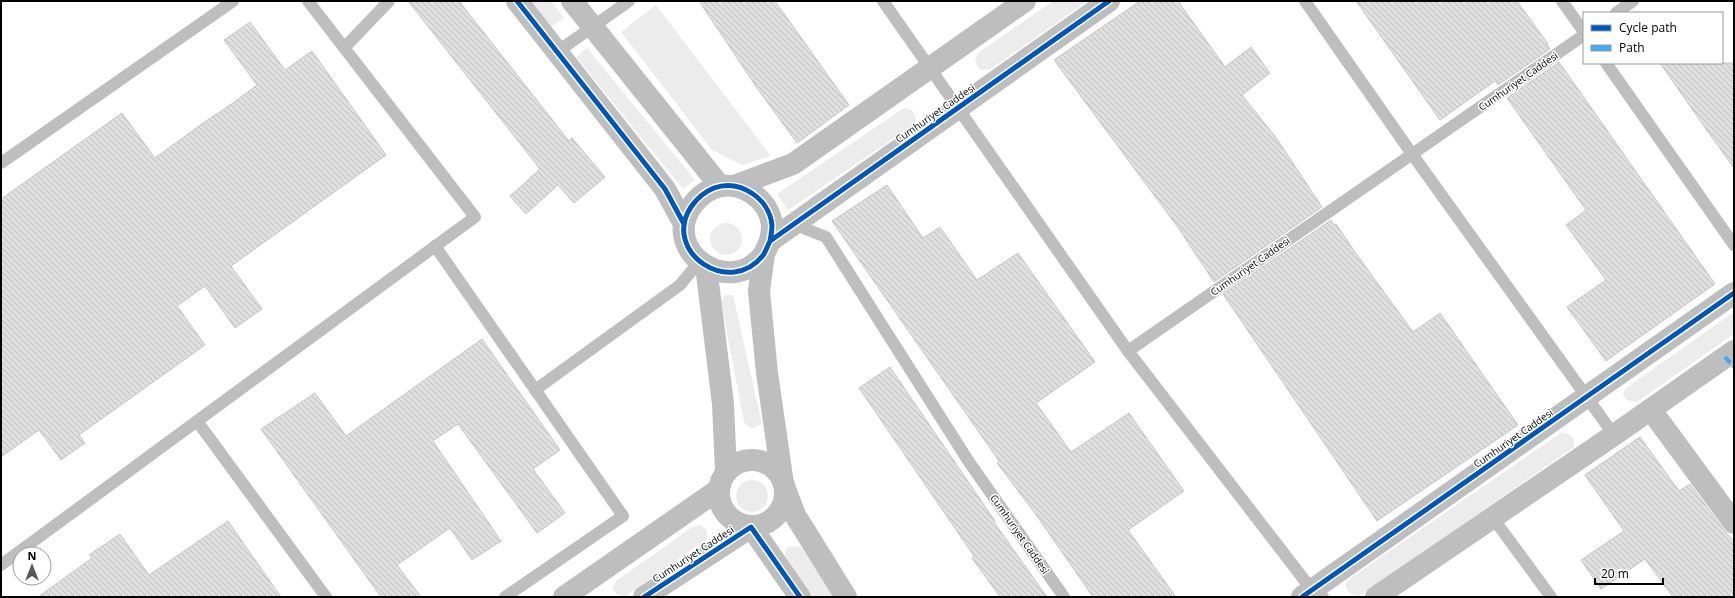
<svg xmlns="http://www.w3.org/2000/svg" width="1735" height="598" viewBox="0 0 1735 598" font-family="'Open Sans',sans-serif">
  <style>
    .grass { fill: #ececec }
    .building { fill: url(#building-back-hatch); stroke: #c7c7c7 }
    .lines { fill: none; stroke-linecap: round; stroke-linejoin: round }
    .lane { stroke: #bebebe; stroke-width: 12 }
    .street { stroke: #bebebe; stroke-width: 22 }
    .quiet { stroke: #3fa9f5; stroke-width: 4; stroke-dasharray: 8 4; stroke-linecap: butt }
    .cycleway-casing { stroke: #fff; stroke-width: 8 }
    .cycleway { stroke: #0057b8; stroke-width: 5 }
    .labels { text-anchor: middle; stroke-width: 3; stroke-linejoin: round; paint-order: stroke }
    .street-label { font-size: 10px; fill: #000; stroke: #fff }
  </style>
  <defs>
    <pattern id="building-back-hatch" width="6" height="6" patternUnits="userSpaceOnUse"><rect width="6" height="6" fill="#dfdfdf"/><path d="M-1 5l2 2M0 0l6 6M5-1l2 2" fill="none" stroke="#bebebe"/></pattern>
  </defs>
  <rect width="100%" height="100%" fill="#fff"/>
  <g class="grass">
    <path d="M529 1H551L564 18 550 28Z"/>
    <path d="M1053 1H1088L989 70 979 69 975 61 978 53Z"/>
    <path d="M656 5 771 156 742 165 712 150 621 32Z"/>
    <path d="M587 48 695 180 683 189 576 57Z"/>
    <path d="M904 108 912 110 916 117V123L788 210 777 194Z"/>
    <circle cx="726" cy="239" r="16"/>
    <path d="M725 295H733L762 424 751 429 744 422 721 301Z"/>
    <path d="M1734 312V334L1637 402 1627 400 1623 395 1625 389Z"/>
    <path d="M1562 432 1570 435 1574 439V447L1358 597C1351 595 1347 592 1345 585L1348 580Z"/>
    <circle cx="752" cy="496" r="16"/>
    <path d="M701 525 707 531V539L626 596 618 595 612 589 616 581 694 526Z"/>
    <path d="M794 546 801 547 836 597H814L786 558 785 553 787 547Z"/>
  </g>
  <g class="building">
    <path d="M408 1H459L569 141 572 138 605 177 574 203 558 185 526 214 510 196 540 169Z"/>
    <path d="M699 1H775L849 105 797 143 757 88Z"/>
    <path d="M1140 1H1178L1225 67 1251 47 1270 73 1242 95 1275 136 1322 207 1214 282 1177 226 1054 60Z"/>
    <path d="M1356 1H1517L1548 44 1547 45 1550 49 1498 85 1495 81 1440 120Z"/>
    <path d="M250 22 285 70 312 51 386 155 231 266 262 309 235 328 205 286 177 306 205 345 79 435 85 443 61 460 39 430 1 457V199L122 113 155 158 203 123 233 103 257 85 224 40Z"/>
    <path d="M1559 62 1715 284 1606 361 1567 307 1606 280 1566 225 1586 210 1507 98Z"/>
    <path d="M1660 63H1734V168L1706 129Z"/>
    <path d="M887 185 923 238 940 227 977 280 1018 253 1076 335 1095 362 1036 403 1071 452 1129 413 1184 491 1128 530 1176 597H1093L1037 516 997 463 999 461 832 221Z"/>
    <path d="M1331 220 1334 225 1336 224 1355 252 1413 332 1440 313 1518 425 1377 521 1223 294Z"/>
    <path d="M482 339 560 450 533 469 565 513 537 533 458 424 433 441 501 541 472 560 450 528 397 565 421 597H381L261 429 315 393 346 436Z"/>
    <path d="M890 367 995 521 994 522 1047 597H1000L972 558 974 556 859 388Z"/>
    <path d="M1640 437 1679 491 1690 484 1724 530 1734 541V597H1673L1645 559 1601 589 1581 560 1624 531 1585 475Z"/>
    <path d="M228 521 281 597H38L92 558 89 555 120 534 149 575Z"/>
  </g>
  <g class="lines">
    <g class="lane">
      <path d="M883 1 1128 351 1312 590 1323 597"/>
      <path d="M1305 1 1412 154 1614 435"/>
      <path d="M1562 1 1584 32"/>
      <path d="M1616 13 1633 1"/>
      <path d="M344 48 389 1"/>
      <path d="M557 52 629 1"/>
      <path d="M1606 63 1734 245"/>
      <path d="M1 163 233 1"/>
      <path d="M793 224 826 237 969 462 1064 597"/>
      <path d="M435 246 623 516 505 597"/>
      <path d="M1128 351 1584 35"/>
      <path d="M535 390 680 285 699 262"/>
      <path d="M197 421 326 597"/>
      <path d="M1493 518 1551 597"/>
      <path d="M1 565 475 217 308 1"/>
    </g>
    <g class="street">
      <path d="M517 1 665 189 684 224"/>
      <path d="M572 1 720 186"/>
      <path d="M734 186 793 164 1025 1"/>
      <path d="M770 241C771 236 772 230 772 225 769 198 740 179 714 188 704 192 697 198 691 207 661 252 731 299 764 254 766 250 768 245 770 241L1109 1"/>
      <path d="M764 254 759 291 767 373 782 477"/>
      <path d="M706 266 723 404 726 471"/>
      <path d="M1651 410 1734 523"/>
      <circle cx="752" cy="493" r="33"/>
      <path d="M785 489 795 515 846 597"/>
      <path d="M564 597 718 490"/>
      <path d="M644 597 751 527 800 597"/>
      <path d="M1302 597 1734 293"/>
      <path d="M1376 597 1614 435 1734 351"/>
    </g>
    <path class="quiet" d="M1725 357 1734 367"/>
    <defs>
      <g id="cycleway">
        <path d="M517 1 665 189 684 224"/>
        <path d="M770 241C771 236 772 230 772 225 769 198 740 179 714 188 704 192 697 198 691 207 661 252 731 299 764 254 766 250 768 245 770 241L1109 1"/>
        <path d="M644 597 751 527 800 597"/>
        <path d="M1302 597 1734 293"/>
      </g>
    </defs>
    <use href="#cycleway" class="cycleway-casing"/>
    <use href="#cycleway" class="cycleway"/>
  </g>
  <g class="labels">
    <g class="street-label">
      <text transform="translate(1518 81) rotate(-35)" y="4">Cumhuriyet Caddesi</text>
      <text transform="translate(935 113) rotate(-35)" y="4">Cumhuriyet Caddesi</text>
      <text transform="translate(1250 266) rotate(-35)" y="4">Cumhuriyet Caddesi</text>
      <text transform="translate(1513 438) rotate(-35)" y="4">Cumhuriyet Caddesi</text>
      <text transform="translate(1020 534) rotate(55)" y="4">Cumhuriyet Caddesi</text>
      <text transform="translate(693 554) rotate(-33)" y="4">Cumhuriyet Caddesi</text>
    </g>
  </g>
  <rect width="1735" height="598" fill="none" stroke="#000000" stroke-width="4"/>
  <rect x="1583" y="12" width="140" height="52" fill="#ffffff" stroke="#999999"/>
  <rect x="1591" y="25" width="20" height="6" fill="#0057b8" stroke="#999999"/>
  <text x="1619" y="32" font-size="12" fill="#000000">Cycle path</text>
  <rect x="1591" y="45" width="20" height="6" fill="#3fa9f5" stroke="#999999"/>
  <text x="1619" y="52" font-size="12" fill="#000000">Path</text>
  <g transform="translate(32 566)"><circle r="19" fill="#ffffff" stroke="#999999"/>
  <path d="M0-3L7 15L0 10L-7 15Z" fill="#595959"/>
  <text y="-6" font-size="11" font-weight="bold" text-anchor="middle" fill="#000000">N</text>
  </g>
  <path d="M1595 578v6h68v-6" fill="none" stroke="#000000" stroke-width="2"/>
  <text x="1601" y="578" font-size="12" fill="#000000" stroke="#ffffff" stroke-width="3" paint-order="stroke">20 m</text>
</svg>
